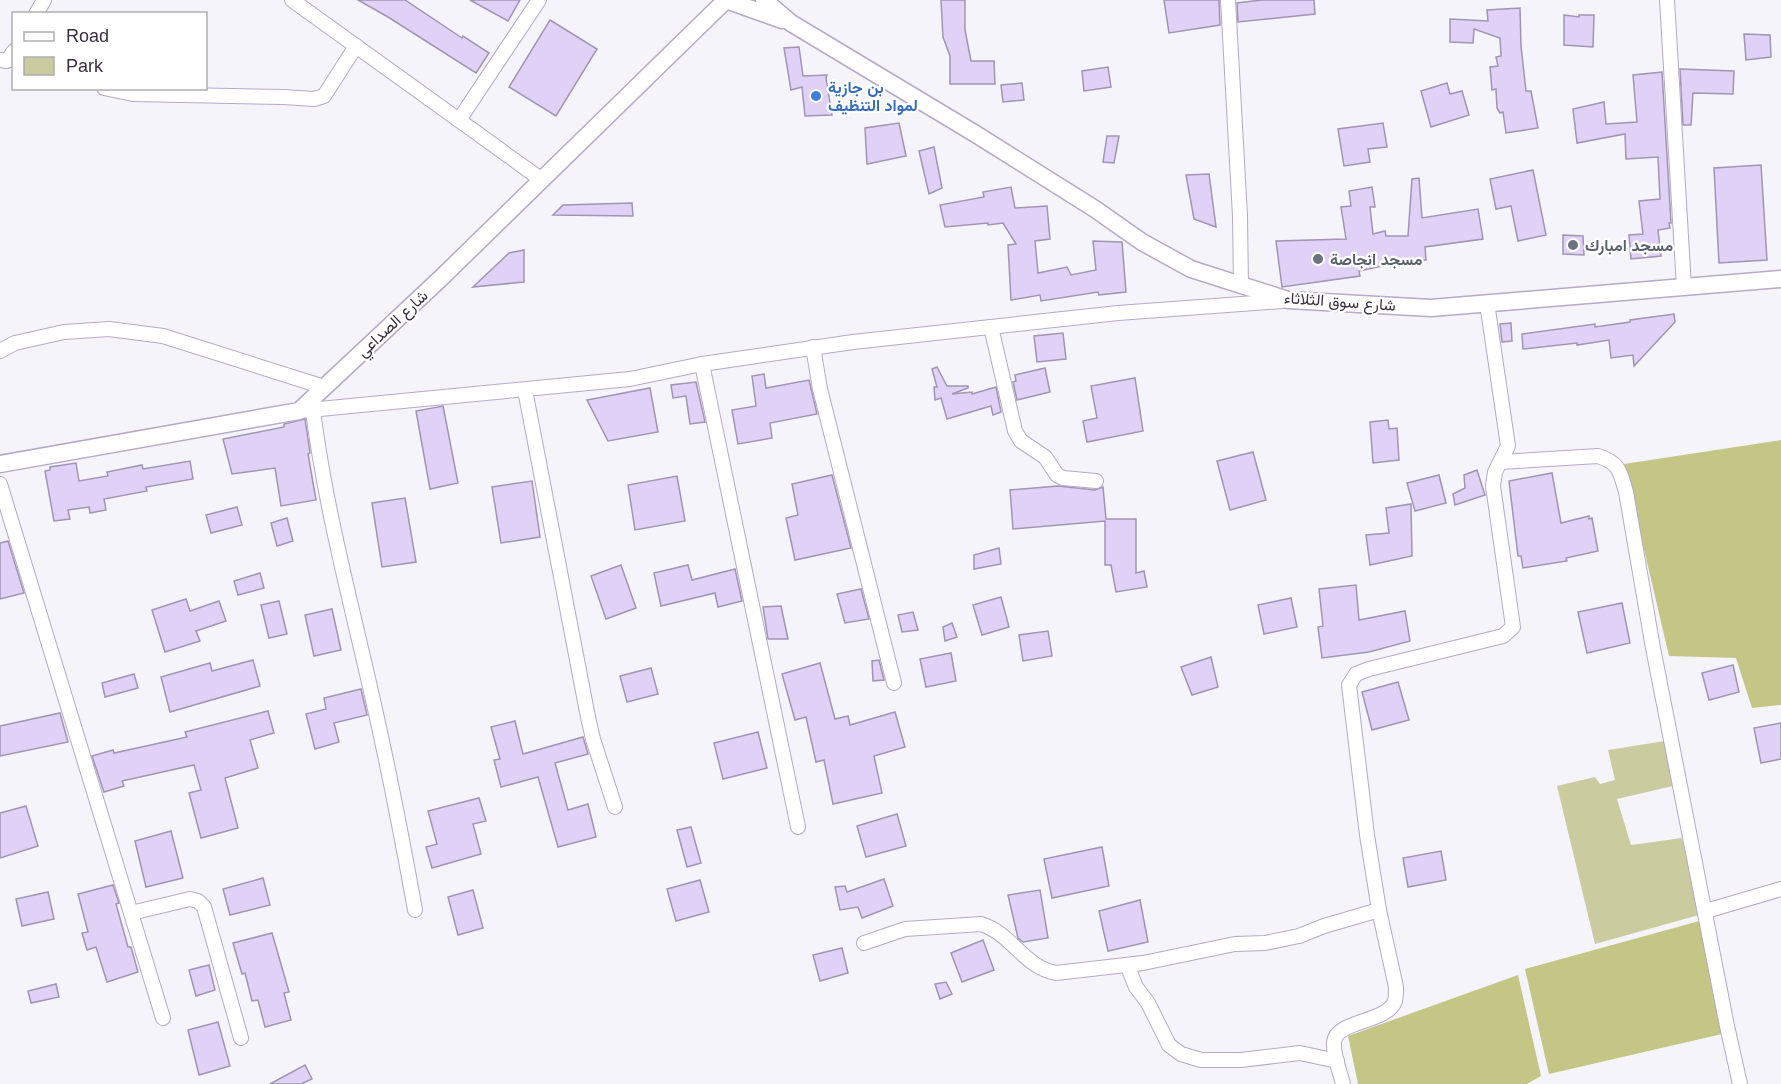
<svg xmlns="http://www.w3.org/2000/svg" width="1781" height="1084" viewBox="0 0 1781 1084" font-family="Helvetica,Vazirmatn,sans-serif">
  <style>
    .green { fill: #cacca0 }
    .forest { fill: #c3c685 }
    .building { fill: #dfd2f6; stroke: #a095b3; stroke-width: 1.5 }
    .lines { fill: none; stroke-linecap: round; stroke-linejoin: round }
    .minor-casing { stroke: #b5aac8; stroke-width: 16 }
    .tertiary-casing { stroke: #b5aac8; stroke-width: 19 }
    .minor { stroke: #fff; stroke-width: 14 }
    .tertiary { stroke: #fff; stroke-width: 16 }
    .shop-dot { fill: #3f7fe0; stroke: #fff; stroke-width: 2 }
    .worship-dot { fill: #6b7280; stroke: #fff; stroke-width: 2 }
    .labels { text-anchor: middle; stroke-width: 4.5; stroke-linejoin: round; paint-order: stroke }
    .shop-label { font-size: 16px; font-weight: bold; fill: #366cbe; stroke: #fff; text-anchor: start }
    .worship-label { font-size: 16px; font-weight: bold; fill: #5b616d; stroke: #fff; text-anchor: start }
    .street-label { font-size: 16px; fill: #36313d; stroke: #fff }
  </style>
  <rect width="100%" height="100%" fill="#f6f4fb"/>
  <path class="green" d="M1665 741 1673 786 1617 799 1631 845 1682 838 1699 915 1595 944 1557 786 1595 777 1600 784 1615 780 1608 750Z"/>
  <g class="forest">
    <path d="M1781 440V705L1752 708 1736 658 1669 656 1624 464Z"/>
    <path d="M1703 920 1722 1034 1549 1074 1525 969Z"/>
    <path d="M1518 975 1541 1076 1527 1084H1358L1348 1036Z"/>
  </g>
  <g class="building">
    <path d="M358 0H405L462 38 463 36 489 53 476 73 388 17Z"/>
    <path d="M470 0H520L508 21Z"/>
    <path d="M941 0H965V30L971 61H994L995 84H950V56L943 37Z"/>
    <path d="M1164 0H1219L1220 25 1169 33Z"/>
    <path d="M1262 0H1314L1315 14 1238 22 1237 3Z"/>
    <path d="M1520 8 1521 46 1526 91H1531L1538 128 1506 133 1503 112 1500 113 1497 108 1496 89 1492 90 1490 67 1498 66 1496 57 1501 56 1500 38 1474 29 1473 43 1450 42V19L1488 21 1487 10Z"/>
    <path d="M1564 15 1579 17V15H1594L1593 47 1564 45Z"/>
    <path d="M550 20 597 49 556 116 509 87Z"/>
    <path d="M1744 34 1770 35 1771 57 1746 60Z"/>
    <path d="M799 47 803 76 827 75 826 78 832 115 805 116 802 87 791 90 784 48Z"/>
    <path d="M1108 67 1111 87 1084 91 1082 71Z"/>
    <path d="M1680 69 1734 71 1733 94 1693 93 1691 125H1683Z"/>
    <path d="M1662 72 1671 223H1669L1670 228 1658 230 1661 256 1631 259 1629 235 1643 234 1639 201 1660 199 1658 157 1626 159 1625 134 1577 143 1573 109 1604 102 1606 124 1637 122 1633 75Z"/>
    <path d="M1022 83 1024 100 1003 102 1001 85Z"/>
    <path d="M1447 83 1450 94 1462 91 1469 115 1431 127 1421 91Z"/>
    <path d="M899 123 906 156 867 164 865 128Z"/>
    <path d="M1383 123 1387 147 1368 149 1370 162 1344 166 1338 129Z"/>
    <path d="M1107 136H1119L1114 163 1103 162Z"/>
    <path d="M934 147 942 188 929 194 919 151Z"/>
    <path d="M1761 165 1767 260 1719 263 1714 168Z"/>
    <path d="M1533 170 1546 235 1518 241 1511 206 1496 209 1490 179Z"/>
    <path d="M1209 174 1216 227 1194 219 1186 175Z"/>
    <path d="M1419 178 1422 218 1478 209 1483 239 1425 247 1426 260H1391L1392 264 1359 271 1360 276 1282 287 1276 241 1346 239 1341 207 1351 206 1349 191 1372 187 1375 207H1370L1373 234 1385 231 1386 236H1408L1412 179Z"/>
    <path d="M1011 187 1015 208 1047 206 1050 239 1035 241 1038 273 1067 267 1071 275 1096 270 1093 241 1122 242 1126 292 1099 295 1098 292 1041 301 1040 295 1011 300 1008 245 1016 244 1003 223 988 225V223L945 227 940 205 984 197 983 192Z"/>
    <path d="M632 203 633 216 553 215 563 205Z"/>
    <path d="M1563 235 1583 236 1584 255 1563 254Z"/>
    <path d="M524 250V282L473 287 509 253Z"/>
    <path d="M1674 314 1675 322 1634 366 1633 355 1611 358 1609 340 1577 345V343L1523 349 1522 334 1595 324V327L1630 322V320Z"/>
    <path d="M1511 323 1512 341 1502 342 1500 324Z"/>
    <path d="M1063 333 1066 359 1037 362 1034 336Z"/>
    <path d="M937 367 947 386H968V388L952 394 972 392V394L996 387 1001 412 993 415 991 406 947 419 941 398 935 400 934 387H937L932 369Z"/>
    <path d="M1045 368 1050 392 1017 400 1013 382 1016 381 1015 375Z"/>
    <path d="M764 374 766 388 809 380 817 414 770 423 772 438 738 444 732 410 756 406 752 376Z"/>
    <path d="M1135 378 1143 431 1087 442 1083 421 1097 418 1091 386Z"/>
    <path d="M696 382 705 422 690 424 686 396 673 398 671 385Z"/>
    <path d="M650 388 658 432 608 441 587 400Z"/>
    <path d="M443 406 458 483 430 489 416 411Z"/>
    <path d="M305 419 310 453 308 454 316 500 281 506 275 468 232 474 223 439 284 427V424Z"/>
    <path d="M1388 420 1389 429 1397 428 1399 460 1373 463 1370 422Z"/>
    <path d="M1253 452 1266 500 1230 510 1217 461Z"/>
    <path d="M190 461 193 479 146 487 147 491 104 499 106 510 90 513 89 507 68 510 70 519 54 521 45 471 50 470V467L76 463 79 481 108 476 107 472 142 465 143 469Z"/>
    <path d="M1477 470 1485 495 1455 505 1453 494 1465 488 1464 475Z"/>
    <path d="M1552 473 1561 523 1589 516V519L1592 518 1598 551 1566 558 1567 561 1523 568 1521 556H1518L1509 481Z"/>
    <path d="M832 475 851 548 795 560 786 518 798 515 792 484Z"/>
    <path d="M1439 475 1446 503 1415 511 1407 483Z"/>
    <path d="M677 476 685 521 635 530 628 485Z"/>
    <path d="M532 481 540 537 501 543 492 487Z"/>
    <path d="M1058 486 1095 490 1103 487 1106 519H1136V573L1144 571 1147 587 1116 592 1111 565H1105V521L1013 529 1010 490Z"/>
    <path d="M405 498 416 562 382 567 372 503Z"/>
    <path d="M1411 504 1412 556 1370 565 1366 535 1389 533 1386 508Z"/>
    <path d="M237 507 242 525 211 533 206 515Z"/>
    <path d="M287 518 293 541 277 546 271 523Z"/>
    <path d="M8 541 24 593 0 599V543Z"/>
    <path d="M999 548 1001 564 974 569V555Z"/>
    <path d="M621 565 636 608 606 619 591 576Z"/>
    <path d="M688 565 692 580 735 569 742 601 718 607 715 593 661 606 654 573Z"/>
    <path d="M260 573 264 588 238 595 234 581Z"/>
    <path d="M1356 585 1359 620 1405 611 1410 641 1369 652 1322 658 1318 627 1323 626 1319 589Z"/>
    <path d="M861 589 869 619 845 623 837 594Z"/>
    <path d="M1001 597 1009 627 982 635 973 605Z"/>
    <path d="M1291 598 1297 627 1264 634 1258 605Z"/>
    <path d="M186 599 190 611 219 601 226 621 196 631 200 641 165 652 152 610Z"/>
    <path d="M279 601 287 634 269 638 261 605Z"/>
    <path d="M1622 603 1630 643 1587 653 1578 612Z"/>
    <path d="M781 606 788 639H768L763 607Z"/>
    <path d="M332 609 341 650 314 656 305 615Z"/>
    <path d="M913 612 918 630 902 632 898 615Z"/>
    <path d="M952 623 957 637 945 641 943 627Z"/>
    <path d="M1048 631 1052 656 1023 661 1019 635Z"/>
    <path d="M951 653 956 681 926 687 920 659Z"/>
    <path d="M1211 657 1218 687 1192 695 1181 667Z"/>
    <path d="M253 660 260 686 170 712 161 677 210 663 212 671Z"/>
    <path d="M879 660 884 680 873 681 872 661Z"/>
    <path d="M820 663 835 719 848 716 850 725 895 712 905 747 874 756 882 793 833 804 824 760 816 762 806 717 795 720 782 674Z"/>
    <path d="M1733 665 1739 692 1709 700 1702 673Z"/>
    <path d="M651 668 658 694 627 702 620 676Z"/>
    <path d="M134 674 138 688 105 697 102 683Z"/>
    <path d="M1398 682 1409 720 1372 730 1362 692Z"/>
    <path d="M361 689 367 715 334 723 339 742 315 749 306 714 326 709 324 698Z"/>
    <path d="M268 711 274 733 250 740 258 768 225 778 238 828 201 838 189 793 201 790 194 765 122 781 124 786 104 792 92 756 113 750 114 753 187 737 185 732Z"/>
    <path d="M60 713 68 742 0 756V726Z"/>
    <path d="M515 721 523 754 583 737 588 754 555 763 568 810 588 804 596 837 558 847 538 777 501 787 494 760 500 759 491 727Z"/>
    <path d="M1781 723V759L1761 763 1754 728Z"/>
    <path d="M758 732 767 768 723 779 714 743Z"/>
    <path d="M479 798 486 821 473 824 481 854 432 868 426 847 437 844 428 811Z"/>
    <path d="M26 806 38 846 0 858V813Z"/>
    <path d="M897 814 906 846 866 857 857 826Z"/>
    <path d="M691 827 701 863 687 867 677 830Z"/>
    <path d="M171 831 183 878 146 887 135 841Z"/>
    <path d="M1102 847 1109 886 1052 898 1044 859Z"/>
    <path d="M1441 851 1446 880 1408 887 1403 858Z"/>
    <path d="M263 878 270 905 230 915 223 889Z"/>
    <path d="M884 879 893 906 862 918 858 907 840 910 835 887 845 886 847 892Z"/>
    <path d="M700 880 709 912 676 921 667 889Z"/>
    <path d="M113 885 119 903 116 904 128 947H131L138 972 107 982 96 947 87 950 82 933 88 932 78 894Z"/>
    <path d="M473 890 483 928 458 935 448 897Z"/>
    <path d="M1040 890 1048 938 1023 942 1018 938 1008 895Z"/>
    <path d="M48 892 54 919 22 926 16 899Z"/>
    <path d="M1140 900 1148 942 1108 951 1099 911Z"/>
    <path d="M272 933 289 992 284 993 291 1020 265 1027 258 1000 252 1001 245 973 242 974 233 943Z"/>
    <path d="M983 940 994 970 962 982 951 953Z"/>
    <path d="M842 948 848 973 820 981 813 955Z"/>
    <path d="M209 965 215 990 196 996 189 970Z"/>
    <path d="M946 982 952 994 940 999 935 984Z"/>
    <path d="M56 984 59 997 31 1003 28 991Z"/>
    <path d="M218 1022 230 1066 199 1075 188 1030Z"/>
    <path d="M305 1065 312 1079 301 1084H270Z"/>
  </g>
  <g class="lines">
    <defs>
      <g id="minor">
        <path d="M292 0 542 180"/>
        <path d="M1228 0 1240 216 1241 286"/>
        <path d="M1667 0 1684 287"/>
        <path d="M36 14 44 0"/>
        <path d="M0 60 7 61 14 51"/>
        <path d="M104 88 133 94 284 97 314 99 324 96 356 46"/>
        <path d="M459 120 539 0"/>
        <path d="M991 327 1015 431 1021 441 1045 457 1057 475 1063 478 1096 481"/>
        <path d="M813 347 820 389 894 683"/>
        <path d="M0 351 15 343 64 332 109 329 163 336 324 387"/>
        <path d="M702 364 798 827"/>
        <path d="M525 390 588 717 593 739 615 807"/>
        <path d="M299 411 630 379 702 364 853 342 1118 313 1283 301"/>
        <path d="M313 411C326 512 353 610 375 709 390 776 403 843 415 910"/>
        <path d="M1500 462 1598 456C1620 463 1620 472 1626 492L1653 648 1727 1026 1740 1084"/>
        <path d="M0 484 163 1018"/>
        <path d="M1706 911 1781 889"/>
        <path d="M131 913 190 899 198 901 204 907 241 1038"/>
        <path d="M864 943 905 929 981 924C1011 933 1025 968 1056 973L1143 963 1235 944 1265 943 1299 936 1324 926 1379 910"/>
        <path d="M1127 965 1136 987 1148 1003 1169 1045 1181 1054 1201 1060H1241L1300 1053 1337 1061"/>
        <path d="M1343 1084C1340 1071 1333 1056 1334 1042 1336 1020 1387 1023 1395 1001 1396 997 1396 992 1396 987L1379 910 1367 835 1349 685 1356 674 1369 669 1503 636 1513 627 1493 486 1495 472 1508 446 1487 303"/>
      </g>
      <g id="tertiary">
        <path d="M764 0 791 23 974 133 1095 209 1142 242 1191 269 1288 300 1431 308 1781 279"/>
        <path d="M0 464 299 411 441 278 726 0 782 20"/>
      </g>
    </defs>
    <use href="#minor" class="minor-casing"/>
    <use href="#tertiary" class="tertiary-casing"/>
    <use href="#minor" class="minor"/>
    <use href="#tertiary" class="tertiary"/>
  </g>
  <circle class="shop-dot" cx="816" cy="96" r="6"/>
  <g class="worship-dot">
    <circle cx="1573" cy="245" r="6"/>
    <circle cx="1318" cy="259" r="6"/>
  </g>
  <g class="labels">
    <g class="shop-label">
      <text x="828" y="93">بن جازية<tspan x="828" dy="18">لمواد التنظيف</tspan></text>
    </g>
    <g class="worship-label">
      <text x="1585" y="251">مسجد امبارك</text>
      <text x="1330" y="265">مسجد انجاصة</text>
    </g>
    <g class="street-label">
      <text transform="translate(1340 301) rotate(4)" y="6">شارع سوق الثلاثاء</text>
      <text transform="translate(392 323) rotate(-43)" y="6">شارع الصداعي</text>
    </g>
  </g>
  <rect x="12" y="12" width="195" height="78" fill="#ffffff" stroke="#afadb1" stroke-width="1.5"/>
  <rect x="24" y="32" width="30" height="9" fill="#ffffff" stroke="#afadb1" stroke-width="1.5"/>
  <text x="66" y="42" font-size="18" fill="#36313d">Road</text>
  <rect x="24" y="57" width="30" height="18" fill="#cacca0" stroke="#afadb1" stroke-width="1.5"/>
  <text x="66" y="72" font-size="18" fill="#36313d">Park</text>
</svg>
